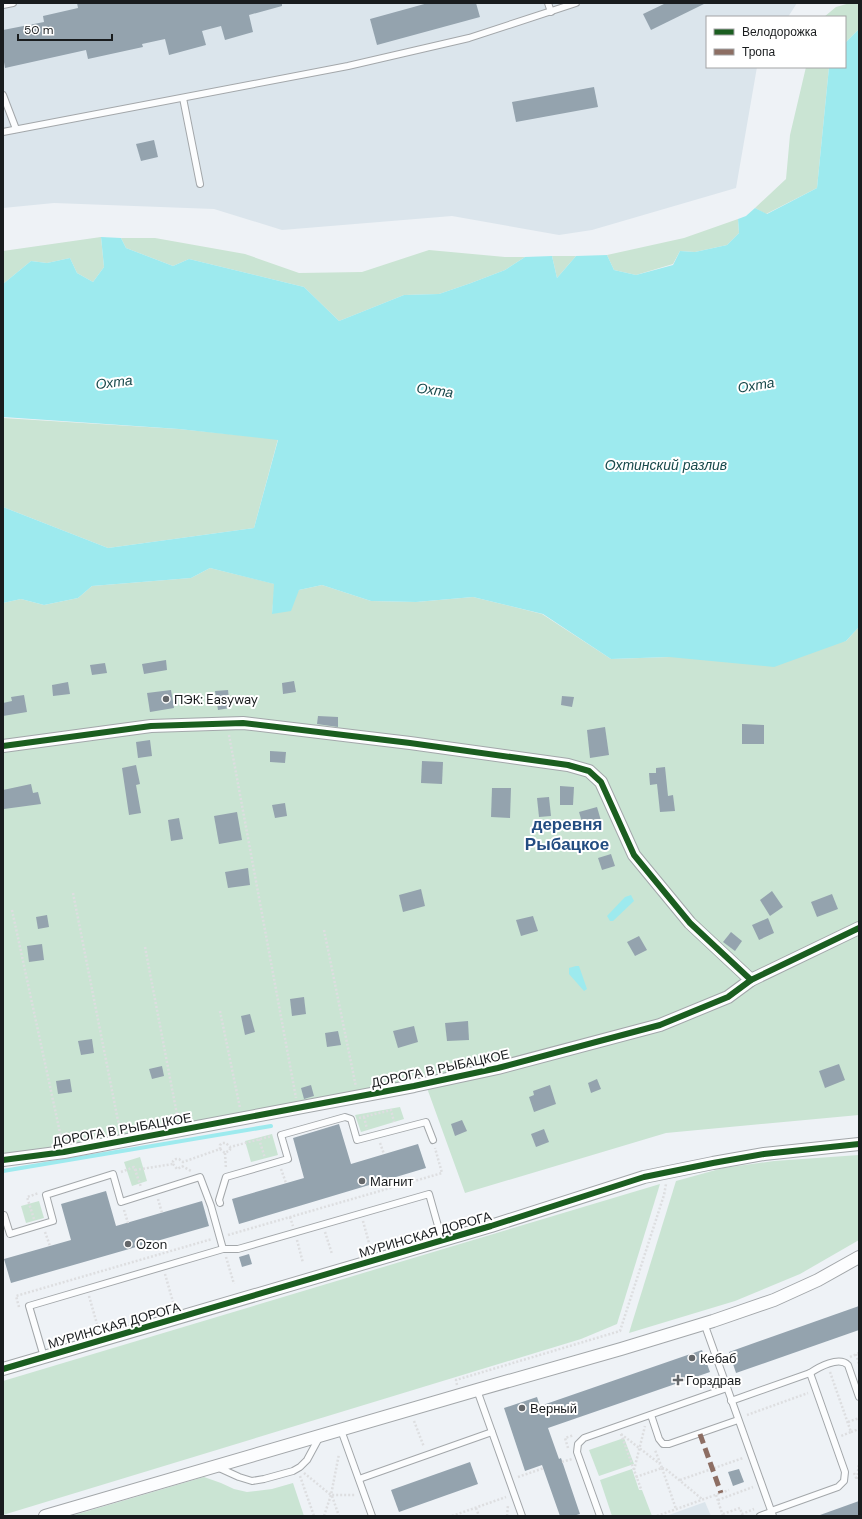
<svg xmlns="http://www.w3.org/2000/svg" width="862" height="1519" viewBox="0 0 862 1519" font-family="'DM Sans',sans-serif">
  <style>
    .built { fill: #dbe5ec }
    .green { fill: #cae4d3 }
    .water { fill: #9deaee }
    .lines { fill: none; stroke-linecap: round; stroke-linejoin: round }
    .stream { stroke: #9deaee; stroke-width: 4 }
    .building { fill: #94a3ae }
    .service-casing { stroke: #a3a7aa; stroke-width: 8 }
    .minor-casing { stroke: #a3a7aa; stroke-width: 14 }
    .path { stroke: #dddee0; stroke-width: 2.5; stroke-dasharray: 2 2; stroke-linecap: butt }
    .service { stroke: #fcfdfe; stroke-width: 6 }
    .minor { stroke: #fcfdfe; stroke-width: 12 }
    .quiet { stroke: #8d6e63; stroke-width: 5; stroke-dasharray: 10 5; stroke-linecap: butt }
    .cycleway-casing { stroke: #fff; stroke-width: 8 }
    .cycleway { stroke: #1b5e20; stroke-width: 6 }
    .poi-dot { fill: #64676a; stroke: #fff; stroke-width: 1.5 }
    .labels { text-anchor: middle; stroke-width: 4; stroke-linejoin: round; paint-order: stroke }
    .poi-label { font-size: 13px; fill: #191c1e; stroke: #fff; text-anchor: start }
    .street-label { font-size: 13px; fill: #191c1e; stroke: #fff }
    .water-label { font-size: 14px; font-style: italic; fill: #18494b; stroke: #fff }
    .district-label { font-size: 17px; font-weight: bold; fill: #234c81; stroke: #fff }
  </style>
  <rect width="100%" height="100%" fill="#eef2f6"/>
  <g class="built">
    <path d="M3 3H797L788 17H707V67H757L736 188 592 230 559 235 452 216 282 230 214 209 54 203 3 208Z"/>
    <path d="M705 1502 711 1516H666Z"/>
  </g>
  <g class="green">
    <path d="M850 3H859V29L845 43V17H824L836 7Z"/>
    <path d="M806 67H829L817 188 766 214 755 208 786 179 790 135Z"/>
    <path d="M738 219 739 233 727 245 695 252 680 251 673 264 636 275 614 270 607 255 684 238Z"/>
    <path d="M101 237 104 267 93 282 77 273 70 258 47 263 31 261 3 284V251Z"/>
    <path d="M121 238H155L245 254 299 273 362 272 429 250 505 257H525L505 270 471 283 439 294 404 295 339 321 304 287 189 259 173 266 126 248Z"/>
    <path d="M552 256H576L557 278Z"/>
    <path d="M3 418 179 429 278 439 254 528 108 548 3 507Z"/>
    <path d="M210 568 275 584 272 613 299 590 322 585 371 601 416 602 473 597 542 614 611 659 669 657 846 641 859 627V1115L666 1133 465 1193 423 1077C284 1106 144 1135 3 1154V603L21 599 44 605 78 598 92 586 191 578Z"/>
    <path d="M400 1107 404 1119 361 1132 355 1115Z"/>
    <path d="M272 1134 278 1155 251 1162 245 1141Z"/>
    <path d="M859 1155V1240L800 1274 735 1301 629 1333 676 1181 723 1168 774 1161Z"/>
    <path d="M140 1157 147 1181 132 1186 124 1162Z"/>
    <path d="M660 1184 617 1324 581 1339 3 1515V1381Z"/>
    <path d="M39 1201 44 1218 26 1223 21 1206Z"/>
    <path d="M624 1438 634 1464 599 1476 589 1450Z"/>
    <path d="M632 1469 639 1490H642L652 1516H612L600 1480Z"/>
    <path d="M204 1477 221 1483 234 1489 247 1492 272 1489 293 1483 304 1516H71Z"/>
  </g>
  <g class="water">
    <path d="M859 29V627L846 641 774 667 669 657 611 659 543 614 473 597 416 602 371 601 322 585 299 590 291 611 272 614 274 584 210 568 191 578 92 586 78 598 44 605 21 599 3 603V507L108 548 254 528 278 440 179 429 3 417V284L31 261 47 263 70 258 77 273 93 282 104 267 101 237 121 238 126 248 173 266 189 259 304 287 339 321 404 295 439 294 471 283 505 270 525 257 552 256 557 278 576 256 607 255 614 270 636 275 673 265 680 251 695 252 727 245 739 233 738 219 746 216 755 208 767 214 817 188 829 67H845V43Z"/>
    <path d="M631 895 634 901 613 921H610L607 916 625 897Z"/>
    <path d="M576 966H579L587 989 584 991 569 974V968Z"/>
  </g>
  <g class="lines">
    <path class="stream" d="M3 1171 271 1126"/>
  </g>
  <g class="building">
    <path d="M77 3H282V6L249 15 253 32 225 40 221 26 202 31 206 45 169 55 165 39 142 44 143 47 88 59 86 50 5 68 3 56V30L44 22 43 16 78 8Z"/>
    <path d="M428 3H476L480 17 377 45 370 19Z"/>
    <path d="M666 3H706L651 30 643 14Z"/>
    <path d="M594 87 598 107 516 122 512 102Z"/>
    <path d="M154 140 158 157 141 161 136 144Z"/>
    <path d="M166 660 167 670 144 674 142 664Z"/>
    <path d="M105 663 107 673 92 675 90 665Z"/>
    <path d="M294 681 296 692 283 694 282 683Z"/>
    <path d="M68 682 70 694 53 696 52 685Z"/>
    <path d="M171 690 174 708 150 712 147 693Z"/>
    <path d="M228 690 230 708 218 710 215 691Z"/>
    <path d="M24 695 27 712 3 716V703L12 701 11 697Z"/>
    <path d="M562 696 574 697 572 707 561 705Z"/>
    <path d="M318 716 338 717V727L317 724Z"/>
    <path d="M742 724 764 725V744H742Z"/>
    <path d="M605 727 609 755 590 758 587 730Z"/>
    <path d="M150 740 152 756 138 758 136 742Z"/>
    <path d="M270 751 286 752 285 763 270 762Z"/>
    <path d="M422 761 443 762 442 784 421 783Z"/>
    <path d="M136 765 140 784 136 785 141 813 129 815 122 768Z"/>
    <path d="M665 767 668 796 673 795 675 811 660 812 657 784 650 785 649 773H656V768Z"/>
    <path d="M31 784 33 793 38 792 41 804 4 809 3 790Z"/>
    <path d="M560 786 574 787 573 805H560Z"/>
    <path d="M492 788H511L510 818 491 817Z"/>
    <path d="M549 797 551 816 539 817 537 798Z"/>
    <path d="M285 803 287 816 275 818 272 805Z"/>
    <path d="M597 807 602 824 584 829 579 812Z"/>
    <path d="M237 812 242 840 219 844 214 816Z"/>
    <path d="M179 818 183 839 171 841 168 820Z"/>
    <path d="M611 854 615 866 602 870 598 858Z"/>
    <path d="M248 868 250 885 228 888 225 872Z"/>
    <path d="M421 889 425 906 403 912 399 895Z"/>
    <path d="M772 891 783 907 770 916 760 900Z"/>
    <path d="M832 894 838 909 817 917 811 902Z"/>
    <path d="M47 915 49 927 38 929 36 917Z"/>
    <path d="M533 916 538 931 521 936 516 920Z"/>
    <path d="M768 918 774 933 759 940 752 925Z"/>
    <path d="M731 932 742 941 735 951 723 942Z"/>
    <path d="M639 936 647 950 635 956 627 942Z"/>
    <path d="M42 944 44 960 29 962 27 946Z"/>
    <path d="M304 997 306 1014 292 1016 290 999Z"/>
    <path d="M250 1014 255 1032 245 1035 241 1016Z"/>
    <path d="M468 1021 469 1040 447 1041 445 1023Z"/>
    <path d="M414 1026 418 1042 398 1048 393 1031Z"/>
    <path d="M338 1031 341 1045 327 1047 325 1033Z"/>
    <path d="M92 1039 94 1053 81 1055 78 1041Z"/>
    <path d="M839 1064 845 1080 825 1088 819 1071Z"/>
    <path d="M162 1066 164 1076 152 1079 149 1069Z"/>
    <path d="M70 1079 72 1092 58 1094 56 1081Z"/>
    <path d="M597 1079 601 1089 591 1093 588 1083Z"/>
    <path d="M311 1085 314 1096 304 1099 301 1088Z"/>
    <path d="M550 1085 556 1104 534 1112 529 1097 534 1095 533 1091Z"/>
    <path d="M462 1120 467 1131 455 1136 451 1124Z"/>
    <path d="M339 1124 351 1164 418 1144 426 1168 239 1224 232 1199 304 1178 293 1138Z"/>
    <path d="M544 1129 549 1142 536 1147 531 1134Z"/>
    <path d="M106 1191 116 1226 202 1201 209 1226 11 1283 4 1259 71 1240 61 1204Z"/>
    <path d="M249 1254 252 1264 242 1267 239 1257Z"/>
    <path d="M859 1306V1330L736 1373 729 1352Z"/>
    <path d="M702 1350 710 1372 548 1428 559 1459 561 1458 580 1514 573 1516H560L542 1465 525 1471 504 1408 537 1397 540 1406Z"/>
    <path d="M470 1462 478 1484 399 1512 391 1490Z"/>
    <path d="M739 1469 744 1482 733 1486 728 1472Z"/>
    <path d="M859 1501V1516H820V1515Z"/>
  </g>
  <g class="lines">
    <defs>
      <g id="service">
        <path d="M548 3 551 12"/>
        <path d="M3 5 13 3"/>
        <path d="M3 95 16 129"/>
        <path d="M183 98 200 184"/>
        <path d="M3 132 348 66 469 38 576 3"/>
        <path d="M220 1203 219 1200 226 1177 288 1159 281 1135 345 1117 351 1119 357 1140 426 1122 433 1140"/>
        <path d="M4 1215 10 1234 53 1221 46 1195 113 1174 121 1202 200 1177 211 1206 223 1249"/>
        <path d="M704 1323 773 1516"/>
        <path d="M44 1357 29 1306 223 1249H238L429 1194 442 1240"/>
        <path d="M477 1390 522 1516"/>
        <path d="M731 1401 810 1373C819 1367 839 1356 848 1365L859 1397"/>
        <path d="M651 1415 659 1439 663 1444H669L738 1420"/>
        <path d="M341 1430 372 1516"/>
        <path d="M217 1467 239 1477 252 1481 264 1479 293 1471 300 1467 307 1460 320 1436"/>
        <path d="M359 1479 492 1432"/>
        <path d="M771 1511 838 1487 844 1481 845 1472 810 1373"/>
        <path d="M600 1516 577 1452 578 1444 584 1438 727 1388"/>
        <path d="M760 1516 771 1512"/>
      </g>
      <g id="minor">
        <path d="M3 746 151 726 243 723 410 743 568 765 589 771 601 782 634 855 690 923 751 980"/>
        <path d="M3 1160 64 1152 414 1086 498 1068 660 1025 728 997 751 980 859 928"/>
        <path d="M3 1369 491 1226 644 1177 713 1163 764 1154 859 1144"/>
        <path d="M45 1516 477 1390 621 1349 713 1321 774 1300 818 1280 859 1257"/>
      </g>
    </defs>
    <use href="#service" class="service-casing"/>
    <use href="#minor" class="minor-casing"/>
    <g class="path">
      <path d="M229 735 296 1098"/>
      <path d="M73 893 120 1131"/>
      <path d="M12 910 62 1142"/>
      <path d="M324 930 356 1087"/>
      <path d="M145 947 178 1120"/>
      <path d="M220 1011 240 1108"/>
      <path d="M364 1117 367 1129"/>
      <path d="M359 1118 391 1110 394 1122"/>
      <path d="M259 1139 265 1158"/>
      <path d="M380 1143 384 1154"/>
      <path d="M220 1149 225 1153 230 1150V1147"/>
      <path d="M225 1153 226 1169"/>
      <path d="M173 1164 177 1169 183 1166"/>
      <path d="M182 1166 191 1171"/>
      <path d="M281 1169 286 1183"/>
      <path d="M135 1170 173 1164V1161L176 1159H179L183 1162 220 1149V1145L222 1143H226L230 1147 272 1136"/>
      <path d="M121 1172 134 1167 141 1187"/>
      <path d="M158 1199 162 1213"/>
      <path d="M124 1210 128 1223"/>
      <path d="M290 1217 293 1226"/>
      <path d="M34 1219 27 1197 39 1193"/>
      <path d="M363 1221 369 1243"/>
      <path d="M45 1232 50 1246"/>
      <path d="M325 1232 332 1254"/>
      <path d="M228 1235 442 1173 435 1148"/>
      <path d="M297 1240 303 1263"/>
      <path d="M226 1257 234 1284"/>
      <path d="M165 1274 173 1302"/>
      <path d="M89 1296 97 1324"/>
      <path d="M19 1307 16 1296 212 1239"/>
      <path d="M856 1354 859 1364"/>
      <path d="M850 1357 859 1353"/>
      <path d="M830 1372 851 1432 841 1436"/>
      <path d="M457 1385 456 1380 620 1331 664 1195 666 1184"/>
      <path d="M747 1415 808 1393"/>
      <path d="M414 1421 424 1447"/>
      <path d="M848 1422 859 1418"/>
      <path d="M851 1432 859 1429"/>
      <path d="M621 1434 641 1489"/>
      <path d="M621 1434 660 1464"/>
      <path d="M568 1448 565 1438 574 1435"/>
      <path d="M562 1462 572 1459"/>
      <path d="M662 1468 667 1470 702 1499"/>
      <path d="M662 1468 676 1509"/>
      <path d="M634 1470 645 1426"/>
      <path d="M304 1473 331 1495H355"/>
      <path d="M854 1473 857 1480"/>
      <path d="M300 1476 314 1516"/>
      <path d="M518 1477 544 1468"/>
      <path d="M636 1477 662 1468 655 1450"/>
      <path d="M857 1479 859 1464"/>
      <path d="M680 1480 743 1458"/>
      <path d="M716 1495 723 1516"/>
      <path d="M332 1496 339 1516"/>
      <path d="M718 1500 753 1487"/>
      <path d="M476 1508 479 1516"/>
      <path d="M723 1514 740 1508 742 1514 754 1509"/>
      <path d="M324 1516 331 1495 339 1454"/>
      <path d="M452 1516 506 1497"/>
      <path d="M507 1516 508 1505"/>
      <path d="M657 1516 729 1490"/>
    </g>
    <use href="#service" class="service"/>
    <use href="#minor" class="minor"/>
    <path class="quiet" d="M700 1434 721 1493"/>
    <defs>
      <g id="cycleway">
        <path d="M3 746 151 726 243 723 410 743 568 765 589 771 601 782 634 855 690 923 751 980"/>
        <path d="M3 1160 64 1152 414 1086 498 1068 660 1025 728 997 751 980 859 928"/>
        <path d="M3 1369 491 1226 644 1177 713 1163 764 1154 859 1144"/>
      </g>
    </defs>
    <use href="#cycleway" class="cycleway-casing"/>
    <use href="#cycleway" class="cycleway"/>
  </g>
  <g class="poi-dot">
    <circle cx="166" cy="699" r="4"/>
    <circle cx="362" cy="1181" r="4"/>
    <circle cx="128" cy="1244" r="4"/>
    <circle cx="692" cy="1358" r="4"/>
    <path d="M676 1374h4v4h4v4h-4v4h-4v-4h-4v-4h4z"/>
    <circle cx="522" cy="1408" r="4"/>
  </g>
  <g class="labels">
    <g class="poi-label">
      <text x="174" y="704">ПЭК: Easyway</text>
      <text x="370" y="1186">Магнит</text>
      <text x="136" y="1249">Ozon</text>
      <text x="700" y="1363">Кебаб</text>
      <text x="686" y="1385">Горздрав</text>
      <text x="530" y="1413">Верный</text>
    </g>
    <g class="street-label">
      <text transform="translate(440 1068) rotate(-12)" y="5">ДОРОГА В РЫБАЦКОЕ</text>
      <text transform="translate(122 1129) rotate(-10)" y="5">ДОРОГА В РЫБАЦКОЕ</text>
      <text transform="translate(425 1234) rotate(-16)" y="5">МУРИНСКАЯ ДОРОГА</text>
      <text transform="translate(114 1325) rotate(-16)" y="5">МУРИНСКАЯ ДОРОГА</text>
    </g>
    <g class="water-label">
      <text transform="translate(114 382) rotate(-7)" y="5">Охта</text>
      <text transform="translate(756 385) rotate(-9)" y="5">Охта</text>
      <text transform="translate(435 390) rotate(8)" y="5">Охта</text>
      <text x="666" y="470">Охтинский разлив</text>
    </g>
    <g class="district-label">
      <text x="567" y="830">деревня<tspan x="567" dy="20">Рыбацкое</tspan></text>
    </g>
  </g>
  <rect width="862" height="1519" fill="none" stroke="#191c1e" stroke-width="8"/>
  <rect x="706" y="16" width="140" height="52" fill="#ffffff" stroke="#a3a4a5"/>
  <rect x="714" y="29" width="20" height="6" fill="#1b5e20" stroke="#a3a4a5"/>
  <text x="742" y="36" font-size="12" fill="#191c1e">Велодорожка</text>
  <rect x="714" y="49" width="20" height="6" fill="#8d6e63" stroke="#a3a4a5"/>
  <text x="742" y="56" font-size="12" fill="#191c1e">Тропа</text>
  <path d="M18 34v6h94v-6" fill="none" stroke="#191c1e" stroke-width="2"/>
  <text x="24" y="34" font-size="12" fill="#191c1e" stroke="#ffffff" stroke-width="3" paint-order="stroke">50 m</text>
</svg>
